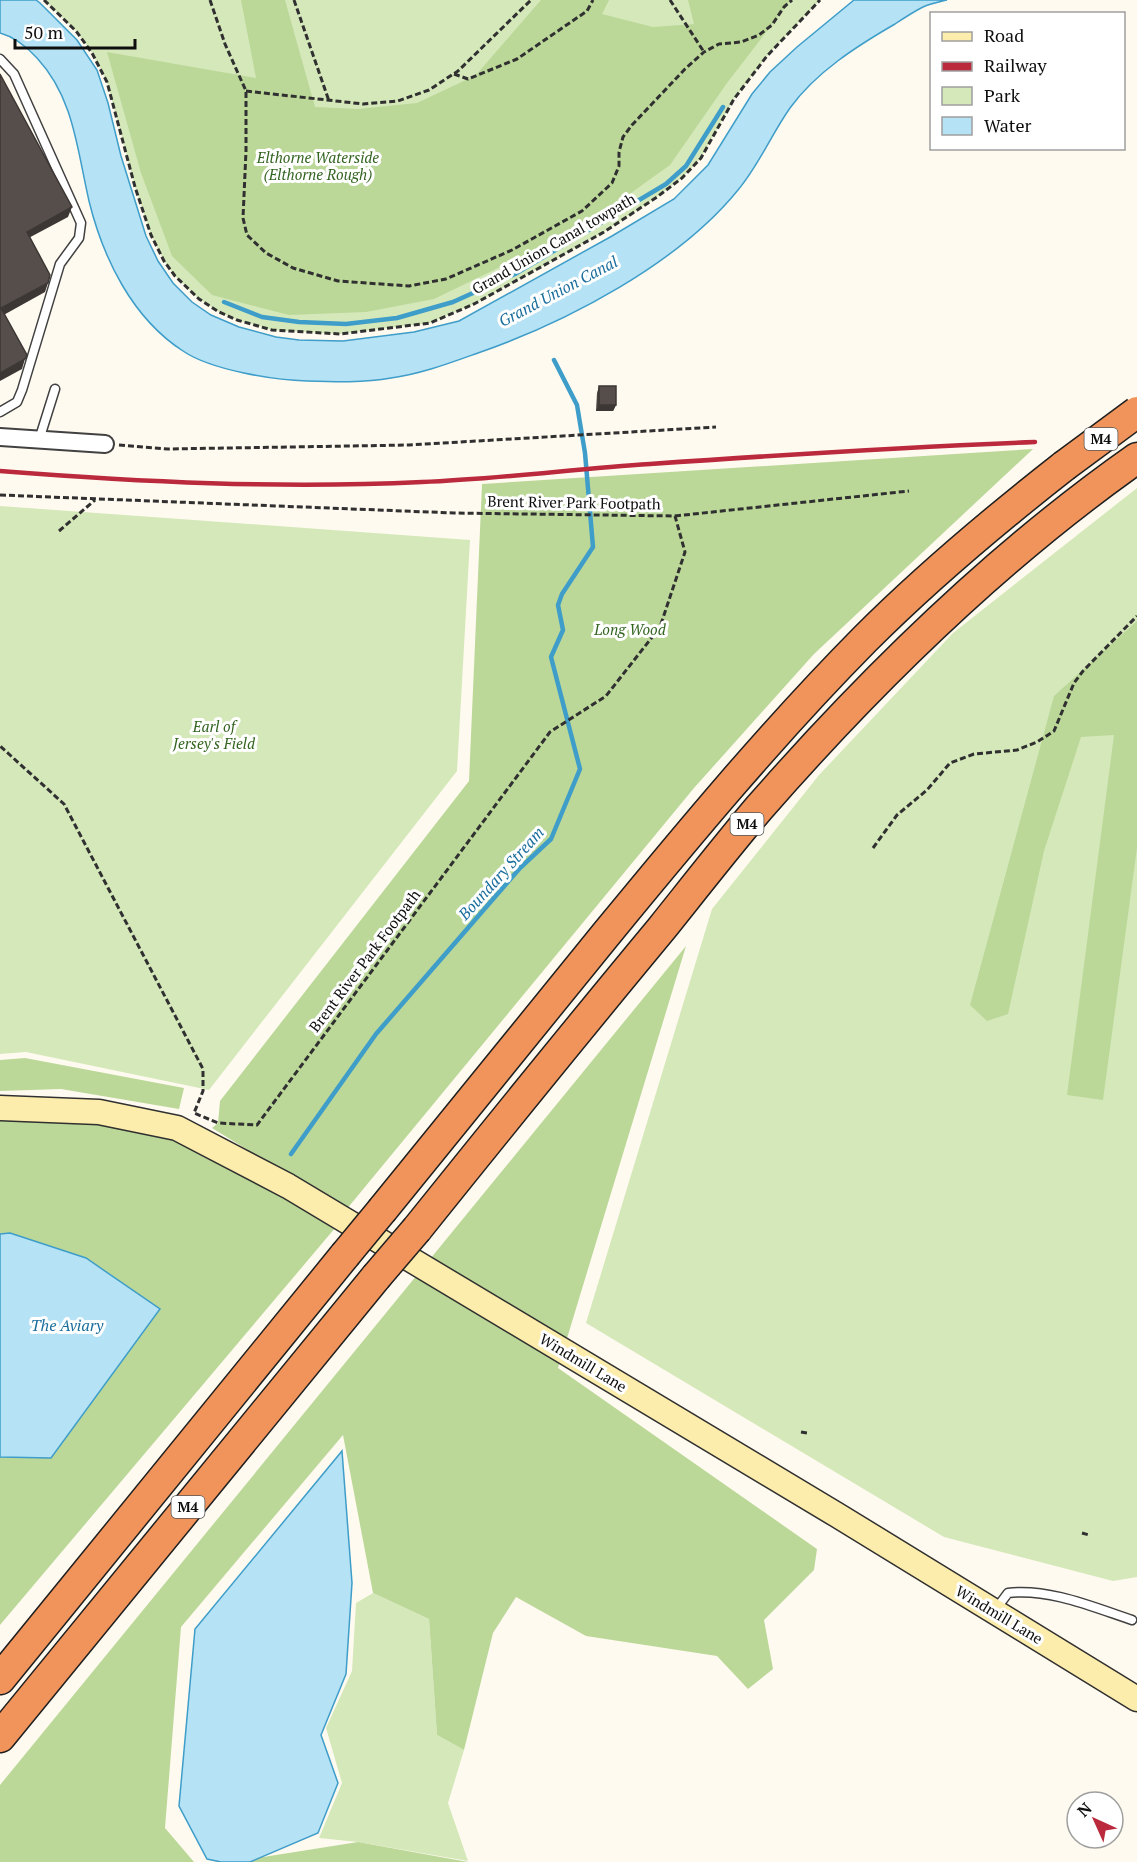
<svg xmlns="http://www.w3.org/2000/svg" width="1137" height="1862" viewBox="0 0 1137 1862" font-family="'PT Serif',serif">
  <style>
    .green { fill: #d5e8ba }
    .forest { fill: #bbd899 }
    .water { fill: #b5e2f4; stroke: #3e9dc9; stroke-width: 1.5 }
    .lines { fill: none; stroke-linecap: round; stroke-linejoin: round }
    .stream { stroke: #3e9dc9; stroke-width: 4.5 }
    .lane-casing { stroke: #414141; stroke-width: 11 }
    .street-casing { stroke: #414141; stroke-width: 20 }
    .secondary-casing { stroke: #303030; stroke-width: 27 }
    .highway-casing { stroke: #1f1f1f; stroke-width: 33 }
    .path { stroke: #303030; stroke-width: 3; stroke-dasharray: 6 3; stroke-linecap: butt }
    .lane { stroke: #fff; stroke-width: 8 }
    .street { stroke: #fff; stroke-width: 16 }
    .secondary { stroke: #fdedac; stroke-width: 24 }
    .highway { stroke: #f0945c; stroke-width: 30 }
    .rail { stroke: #ba293c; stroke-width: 4.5 }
    .highway-bridge-casing { stroke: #1f1f1f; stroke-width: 33; stroke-linecap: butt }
    .highway-bridge { stroke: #f0945c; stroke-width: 30 }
    .wall { fill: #4a4340 }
    .shaded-wall { fill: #3c3734 }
    .building { fill: #564e4b; stroke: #3c3734; stroke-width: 1.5 }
    .labels { text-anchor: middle; stroke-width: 6; stroke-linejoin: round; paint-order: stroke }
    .shield { fill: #fff; stroke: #565656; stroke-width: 1.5 }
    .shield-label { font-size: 14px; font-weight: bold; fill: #0e0e0e }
    .park-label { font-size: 15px; font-style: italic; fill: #336420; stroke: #fff }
    .street-label { font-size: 15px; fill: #0e0e0e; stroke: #fff }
    .water-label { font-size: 16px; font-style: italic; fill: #1a6e9d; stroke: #fff }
  </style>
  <rect width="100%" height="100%" fill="#fffaef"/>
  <g class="green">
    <path d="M44 0H820L767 56 734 99 701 158 682 178 657 197 604 232 474 304 430 323 340 334 272 330 237 320 219 312 199 299 175 276 164 261 151 235 135 187 107 82 92 53 76 31Z"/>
    <path d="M1137 488V1577L1113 1581 944 1537 586 1323 712 909 819 775 953 633Z"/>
    <path d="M0 506 470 540 457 771 209 1090 26 1052 0 1054Z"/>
    <path d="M373 1593 429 1619 437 1735 464 1750 448 1803 468 1861 358 1842 319 1838 342 1783 326 1728 352 1671 356 1603Z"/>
  </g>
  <g class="forest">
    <path d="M241 0H285L315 107 358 109 417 103 468 79 475 76 541 0H609L602 14 653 27 694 24 688 0H791L727 83 670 165 585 226 434 299 366 312 289 315 212 295 172 256 141 173 107 52 256 78Z"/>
    <path d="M1033 449 814 654 694 788 346 1210 212 1128 218 1123 220 1101 469 781 482 484Z"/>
    <path d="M1137 621V848L1103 1100 1067 1095 1114 735 1081 737 1044 851 1008 1014 987 1021 970 1005 1054 696Z"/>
    <path d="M686 946 558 1368 817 1549 814 1570 764 1620 773 1669 748 1689 717 1656 586 1636 516 1597 493 1633 464 1750 437 1735 429 1619 373 1593 343 1435 181 1627 165 1828 194 1862H0V1785Z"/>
    <path d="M25 1058 184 1088 179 1109 61 1089 0 1091V1060Z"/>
    <path d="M0 1114 79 1118 175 1137 341 1221 0 1625V1457L51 1458 86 1258 10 1233 0 1234Z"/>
    <path d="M358 1842 468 1862H231Z"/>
  </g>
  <g class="water">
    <path d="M0 0H36L40 3 77 40 97 70 108 103 121 156 146 236 158 261 173 283 192 302 211 315 239 327 276 337 299 340 343 341 414 332 459 321 612 236 674 199 708 165 752 94 770 72 797 47 854 0H947C939 2 930 4 923 7 913 12 904 18 895 24 857 46 816 72 790 108 771 135 759 165 738 190 678 264 567 322 478 353 450 363 421 374 391 378 364 383 335 382 307 381 273 380 211 370 183 351 132 318 103 258 89 201 77 149 74 98 37 58 26 46 15 37 0 33Z"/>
    <path d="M10 1233 86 1258 160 1309 51 1458 0 1457V1234Z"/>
    <path d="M342 1451 352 1583 346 1674 321 1735 338 1783 318 1833 250 1862H221L207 1859 179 1806 195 1629Z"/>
  </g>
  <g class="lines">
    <g class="stream">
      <path d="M224 302 262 317 299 322 346 324 397 318 453 302 515 274 666 184 686 166 723 107"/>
      <path d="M291 1154 376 1034 520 868 551 839 580 769 551 657 563 630 558 605 562 594 593 547 585 453 577 405 554 360"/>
    </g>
    <defs>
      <g id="lane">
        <path d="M0 59 14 74 81 223 79 238 60 264 22 390 17 402 0 412"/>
        <path d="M39 440 55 389"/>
        <path d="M996 1609 1008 1593C1049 1588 1093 1607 1132 1620"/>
      </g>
      <path id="street" d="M0 437 105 444"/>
      <path id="secondary" d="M0 1108 99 1112 177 1128 288 1186 837 1515 1137 1699"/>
      <g id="highway">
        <path d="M383 1209C458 1117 532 1025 607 933 690 832 773 732 865 639 927 577 995 520 1064 466"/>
        <path d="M417 1229C498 1128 579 1028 662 928 694 888 726 847 759 808 872 679 996 557 1137 458"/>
        <path d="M0 1679 345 1255"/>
        <path d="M0 1737 376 1277"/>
      </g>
    </defs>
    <use href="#lane" class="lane-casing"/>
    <use href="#street" class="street-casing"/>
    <use href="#secondary" class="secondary-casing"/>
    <use href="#highway" class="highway-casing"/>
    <g class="path">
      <path d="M44 0 76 31 92 53 107 82 135 187 151 235 164 261 175 276 199 299 219 312 237 320 272 330 340 334 430 323 474 304 604 232 657 197 682 178 701 158 734 99 767 56 820 0"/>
      <path d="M210 0 225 44 246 91V151L243 218 247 235 266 253 293 268 338 281 409 286 446 279 512 250 582 211 612 183 619 166V152L623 137 632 125 685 69 704 52 719 44 741 42 759 35 772 25 784 7 792 0"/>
      <path d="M294 0 329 101"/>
      <path d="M670 0 704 52"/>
      <path d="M454 74 468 79 517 59 587 11 593 0"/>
      <path d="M246 91 363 104 398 101 429 90 458 71 531 0"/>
      <path d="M119 445 168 449 409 445 716 427"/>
      <path d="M0 495 454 513 675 516 685 552 660 627 606 696 550 732 257 1125 218 1123 194 1113 203 1091V1069L64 804 0 746"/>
      <path d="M675 516 909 491"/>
      <path d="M59 531 95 500"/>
      <path d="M873 848 897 815 927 790 950 763 974 754 1017 750 1037 742 1054 731 1074 683 1083 671 1137 616"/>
      <path d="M801 1432 807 1433"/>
      <path d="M1082 1533 1089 1535"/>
    </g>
    <use href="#lane" class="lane"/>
    <use href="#street" class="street"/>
    <use href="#secondary" class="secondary"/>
    <use href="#highway" class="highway"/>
    <path class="rail" d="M0 471C140 482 281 489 422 482 498 479 574 469 650 464 779 455 907 447 1035 442"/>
    <defs>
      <g id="highway-bridge">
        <path d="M1064 466 1137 412"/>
        <path d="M345 1255 383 1209"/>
        <path d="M376 1277 417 1229"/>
      </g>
    </defs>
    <use href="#highway-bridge" class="highway-bridge-casing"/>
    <use href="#highway-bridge" class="highway-bridge"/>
  </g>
  <path class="wall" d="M599 386 616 405 613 411H596L597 393Z"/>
  <g class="shaded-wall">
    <path d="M72 207 68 217 23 241 27 232Z"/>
    <path d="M48 283 45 292 0 317 1 308Z"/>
    <path d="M25 359 22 369 0 381V373Z"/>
    <path d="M599 405H616L613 411H596Z"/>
  </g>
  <g class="building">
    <path d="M0 74 72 207 27 232 50 275 48 283 1 308 27 355 25 359 0 373Z"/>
    <rect x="599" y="386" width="17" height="19"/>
  </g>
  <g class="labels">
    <g class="shield">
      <rect x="1084.5" y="428" width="33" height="22" rx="4.5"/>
      <rect x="730.5" y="813" width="33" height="22" rx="4.5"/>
      <rect x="171.5" y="1496" width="33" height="22" rx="4.5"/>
    </g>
    <g class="shield-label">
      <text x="1101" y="444">M4</text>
      <text x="747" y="829">M4</text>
      <text x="188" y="1512">M4</text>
    </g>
    <g class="park-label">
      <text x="318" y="163">Elthorne Waterside<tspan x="318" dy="17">(Elthorne Rough)</tspan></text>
      <text x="630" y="635">Long Wood</text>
      <text x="214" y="732">Earl of<tspan x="214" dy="17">Jersey's Field</tspan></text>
    </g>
    <g class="street-label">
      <text transform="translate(554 244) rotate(-30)" y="5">Grand Union Canal towpath</text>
      <text transform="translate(574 503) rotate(1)" y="5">Brent River Park Footpath</text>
      <text transform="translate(365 961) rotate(-53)" y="5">Brent River Park Footpath</text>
      <text transform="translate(583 1363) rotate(31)" y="5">Windmill Lane</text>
      <text transform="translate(999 1615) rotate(31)" y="5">Windmill Lane</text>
    </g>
    <g class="water-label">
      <text transform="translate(558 291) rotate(-28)" y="6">Grand Union Canal</text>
      <text transform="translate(501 873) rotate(-48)" y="6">Boundary Stream</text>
      <text x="67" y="1331">The Aviary</text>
    </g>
  </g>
  <rect x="930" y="12" width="195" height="138" fill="#ffffff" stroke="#9f9f9f" stroke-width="1.5"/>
  <rect x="942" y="32" width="30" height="9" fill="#fdedac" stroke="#9f9f9f" stroke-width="1.5"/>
  <text x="984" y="42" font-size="18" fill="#0e0e0e">Road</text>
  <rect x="942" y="62" width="30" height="9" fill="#ba293c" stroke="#9f9f9f" stroke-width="1.5"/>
  <text x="984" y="72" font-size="18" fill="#0e0e0e">Railway</text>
  <rect x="942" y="87" width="30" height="18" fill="#d5e8ba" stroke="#9f9f9f" stroke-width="1.5"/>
  <text x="984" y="102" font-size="18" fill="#0e0e0e">Park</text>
  <rect x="942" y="117" width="30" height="18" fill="#b5e2f4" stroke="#9f9f9f" stroke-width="1.5"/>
  <text x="984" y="132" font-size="18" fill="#0e0e0e">Water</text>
  <g transform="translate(1095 1820) rotate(315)"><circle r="28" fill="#ffffff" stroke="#9f9f9f" stroke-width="1.5"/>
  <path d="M0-4.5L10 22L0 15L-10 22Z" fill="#ba293c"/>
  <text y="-9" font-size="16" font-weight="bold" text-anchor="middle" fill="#0e0e0e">N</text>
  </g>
  <path d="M15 39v9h120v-9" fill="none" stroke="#0e0e0e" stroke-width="3"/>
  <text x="24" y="39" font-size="18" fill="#0e0e0e" stroke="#ffffff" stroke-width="4.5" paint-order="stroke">50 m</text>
</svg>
